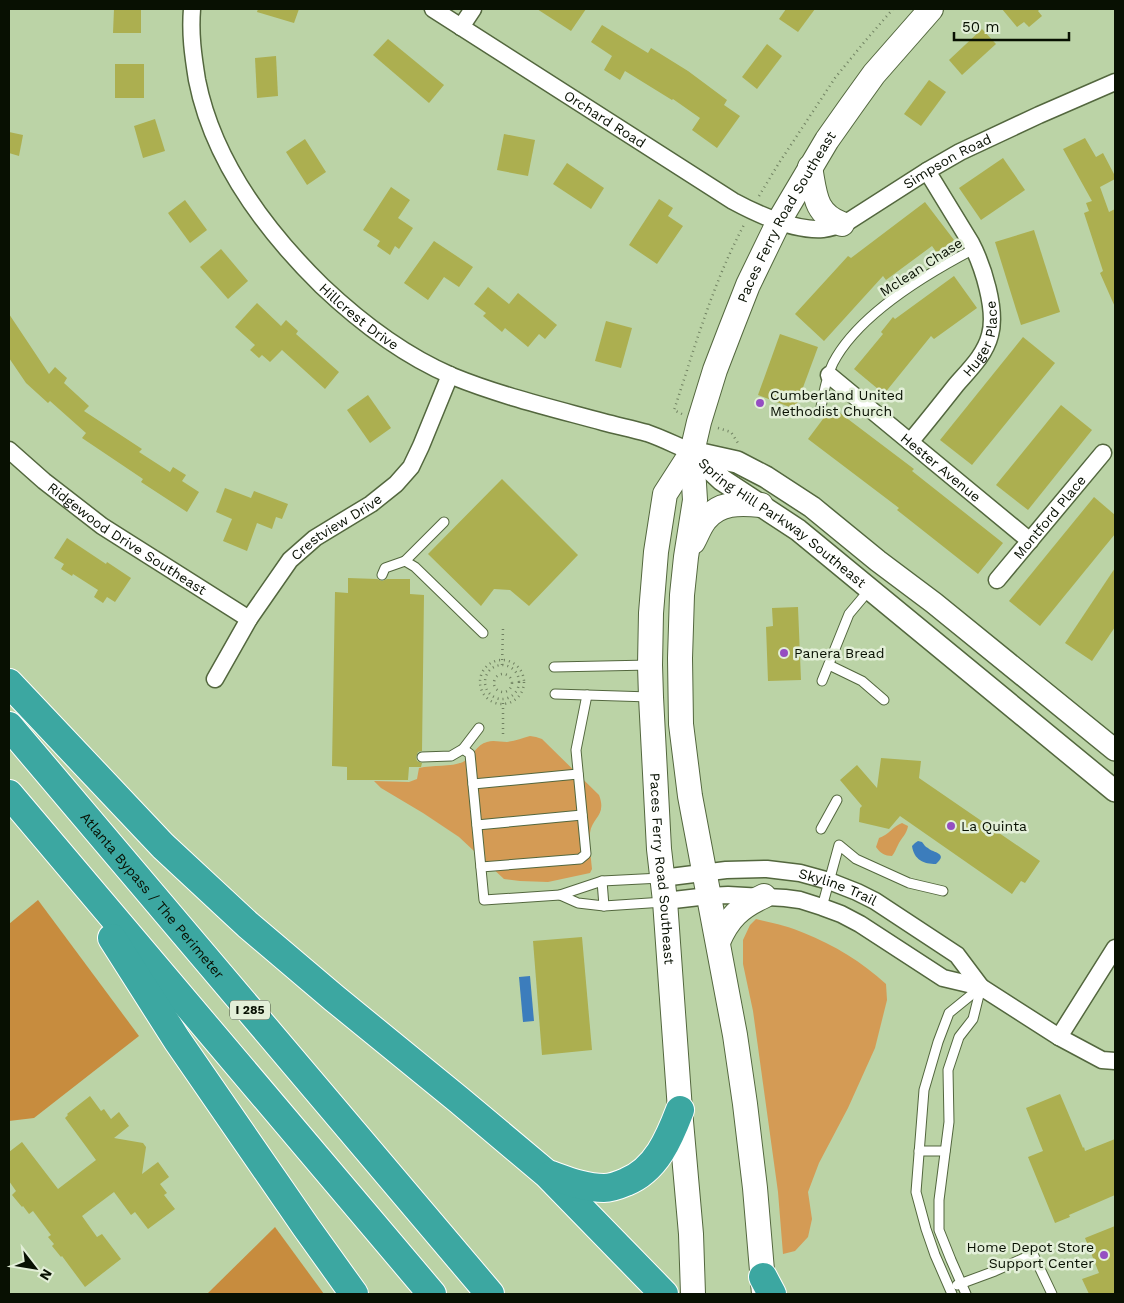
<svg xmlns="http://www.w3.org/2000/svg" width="1124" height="1303" viewBox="0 0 1124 1303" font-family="'Work Sans',sans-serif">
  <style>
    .green { fill: #d49b55 }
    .forest { fill: #c78c3e }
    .water { fill: #3c7dbc }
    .building { fill: #acaf50 }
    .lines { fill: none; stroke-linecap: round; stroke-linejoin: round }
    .service-casing { stroke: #53673e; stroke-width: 11 }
    .minor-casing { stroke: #53673e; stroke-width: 19 }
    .tertiary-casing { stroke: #53673e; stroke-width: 24 }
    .secondary-casing { stroke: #53673e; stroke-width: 26 }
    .motorway-casing { stroke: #fff; stroke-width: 30 }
    .path { stroke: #708161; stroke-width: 2.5; stroke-dasharray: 1 4; stroke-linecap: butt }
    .service { stroke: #fff; stroke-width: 9 }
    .minor { stroke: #fff; stroke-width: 16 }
    .tertiary { stroke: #fff; stroke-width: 21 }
    .secondary { stroke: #fff; stroke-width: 24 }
    .motorway { stroke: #3ca7a1; stroke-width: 28 }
    .poi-dot { fill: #954ec2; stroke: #e3efd8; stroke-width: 2 }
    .labels { text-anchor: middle; stroke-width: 5; stroke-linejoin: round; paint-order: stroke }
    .shield { fill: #e3efd8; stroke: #4a5342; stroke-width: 1 }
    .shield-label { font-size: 12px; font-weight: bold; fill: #081002 }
    .street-label { font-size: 14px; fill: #081002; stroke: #e3efd8 }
    .poi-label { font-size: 14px; fill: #081002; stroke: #e3efd8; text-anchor: start }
  </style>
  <rect width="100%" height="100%" fill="#bbd3a6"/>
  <g class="green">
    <path d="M530 736 536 737 542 739 599 795C607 816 592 817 590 833 589 845 591 858 592 869L590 873 548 882 520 881 504 879 459 837 423 813 381 788 374 781 409 782 417 779 419 768C433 765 451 767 463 762 472 757 477 744 487 742 493 740 500 742 507 742 515 741 523 738 530 736Z"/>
    <path d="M902 823 908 826C907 834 901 838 898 845 896 849 895 852 892 856 885 856 880 853 876 847L879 838C889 835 893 826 902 823Z"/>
    <path d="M756 919C772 923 789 926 804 933 834 945 862 962 886 984L887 1000 875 1048 848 1108 819 1163 808 1192 812 1219 808 1237 795 1251 783 1254 778 1192 753 1011 743 964V940L750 925Z"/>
  </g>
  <g class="forest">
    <path d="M38 900 139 1036 34 1118 9 1121V924Z"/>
    <path d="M275 1227 324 1294H207Z"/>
  </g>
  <g class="water">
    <path d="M918 841 922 842C924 844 925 847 928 848 933 853 949 853 936 864 924 864 914 860 912 846L915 843Z"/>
    <path d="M530 976 534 1021 523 1022 519 977Z"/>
  </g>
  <g class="building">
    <path d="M114 9H141V33H113Z"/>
    <path d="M258 9H299L294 23 257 12Z"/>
    <path d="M537 9H586L571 31Z"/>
    <path d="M786 9H815L798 32 779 19Z"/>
    <path d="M1002 9H1040L1038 11 1042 16 1029 27 1024 22 1017 27Z"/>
    <path d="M602 25 648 53 651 48 688 71 727 100 724 105 740 116 717 148 692 130 700 118 673 99 672 100 625 71 620 80 604 70 612 56 591 42Z"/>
    <path d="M982 29 996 44 962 75 949 60Z"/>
    <path d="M388 39 444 85 429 103 373 55Z"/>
    <path d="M767 44 782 56 757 89 742 77Z"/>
    <path d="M276 56 278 96 257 98 255 58Z"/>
    <rect x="115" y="64" width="29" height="34"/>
    <path d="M929 80 946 92 921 126 904 114Z"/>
    <path d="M155 119 165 151 143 158 134 126Z"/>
    <path d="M9 132 23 135 19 156 9 153Z"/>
    <path d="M504 134 535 140 528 176 497 170Z"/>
    <path d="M1085 138 1096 157 1103 153 1115 176V179L1100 187 1109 212 1115 209V307L1100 273 1103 271 1084 213 1089 211 1086 203 1092 201 1063 149Z"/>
    <path d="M305 139 326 172 307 185 286 152Z"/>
    <path d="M1003 158 1025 190 981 220 959 188Z"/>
    <path d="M567 163 604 188 591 209 553 184Z"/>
    <path d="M391 187 410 200 398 218 413 228 399 249 395 246 390 255 377 246 380 241 363 230Z"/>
    <path d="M659 199 673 208 668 216 683 226 657 264 629 245Z"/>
    <path d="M185 200 207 230 190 243 168 213Z"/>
    <path d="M925 202 954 240 937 253 932 246 886 280 883 276 824 341 795 314 848 256 851 258Z"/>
    <path d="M1034 230 1060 312 1021 325 995 242Z"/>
    <path d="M434 241 473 267 459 287 444 277 428 300 404 283Z"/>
    <path d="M221 249 248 281 228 299 200 267Z"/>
    <path d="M954 276 977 308 934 339 931 336 884 394 854 369 883 334 881 332 893 317 895 319Z"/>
    <path d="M488 287 509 304 518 293 557 325 545 339 539 334 528 347 505 328 502 332 483 316 486 313 474 304Z"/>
    <path d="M257 303 281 326 286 320 298 331 296 334 339 372 325 389 282 350 270 362 262 355 259 358 250 350 255 345 235 327Z"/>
    <path d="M9 314 49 374 55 367 67 378 64 383 89 406 84 411 142 449 139 452 170 472 173 467 186 475 182 481 199 492 187 512 141 482 143 479 82 438 86 433 50 401 48 403 26 383 9 358Z"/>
    <path d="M606 321 632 328 621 368 595 361Z"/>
    <path d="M780 334 818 347 795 409 758 395Z"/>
    <path d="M1023 337 1055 363 972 465 940 440Z"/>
    <path d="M368 395 391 428 370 443 347 410Z"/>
    <path d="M1061 405 1092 430 1028 510 996 485Z"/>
    <path d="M832 407 914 469 912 471 1003 543 978 574 897 510 899 508 808 439Z"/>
    <path d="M502 479 578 555 529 606 510 590 494 589 481 606 428 554Z"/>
    <path d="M225 488 251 498 254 491 288 504 282 519 276 517 272 529 257 523 247 551 223 541 232 519 216 512Z"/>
    <path d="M1094 497 1115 515V534L1040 626 1009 601Z"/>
    <path d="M67 538 106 564 107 562 131 578 115 602 107 597 103 603 94 597 98 590 73 574 72 576 61 569 64 564 54 558Z"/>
    <path d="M1115 568V627L1092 661 1065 643Z"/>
    <path d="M348 578 377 579 382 581 387 579H410V594L424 595 422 751 418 752 416 757 417 761 422 763 421 767H409L408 780H347V767L332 766 335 592 348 593Z"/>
    <path d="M798 607 801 680 768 681 766 627 773 626 772 608Z"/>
    <path d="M881 758 921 761 919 778 1040 861 1025 883 1021 881 1012 894 900 816 889 829 859 822 860 808 862 806 840 780 857 765 877 788Z"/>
    <path d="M582 937 592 1050 542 1055 533 941Z"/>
    <path d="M1060 1094 1083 1148 1084 1147 1085 1151 1115 1139V1195L1069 1215 1070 1217 1055 1223 1028 1157 1043 1151 1026 1108Z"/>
    <path d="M90 1096 101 1111 104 1109 111 1119 119 1112 129 1126 114 1138 143 1143 146 1147 142 1174 158 1162 169 1177 160 1184 167 1193 164 1195 175 1209 148 1229 135 1212 131 1215 114 1192 82 1216 97 1237 102 1234 121 1259 85 1287 62 1256 61 1257 52 1246 54 1244 48 1237 51 1235 33 1211 29 1214 23 1206 22 1207 12 1195 16 1191 9 1181V1152L22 1142 58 1189 96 1160 65 1118 68 1115 67 1114Z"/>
    <path d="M1115 1226V1294H1089L1082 1279 1099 1273 1085 1238Z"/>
  </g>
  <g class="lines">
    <defs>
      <g id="service">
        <path d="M821 407C824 393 826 377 833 363 858 315 928 273 974 249"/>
        <path d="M405 561 444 522"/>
        <path d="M382 575 385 568 405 561 415 567 483 633"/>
        <path d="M829 665 862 681 884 700"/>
        <path d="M554 667 650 665"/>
        <path d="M822 681 849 614 870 589"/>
        <path d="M555 694 650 697"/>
        <path d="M463 749 470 754 484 900 560 895"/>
        <path d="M422 757 451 756 463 749 479 728"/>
        <path d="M473 784 578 774"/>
        <path d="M477 825 582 815"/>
        <path d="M821 829 837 800"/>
        <path d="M481 867 580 859 586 854 576 750 587 695"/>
        <path d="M661 878 602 881 560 895 578 903 604 906 664 902"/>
        <path d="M602 881 604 906"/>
        <path d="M822 907 839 845 856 859 909 883 943 891"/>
        <path d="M919 1151H945"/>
        <path d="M957 1285 995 1271 1033 1254 1052 1294"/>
        <path d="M952 1294 935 1255 926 1229 916 1192 924 1090 938 1042 949 1013 981 987"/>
        <path d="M966 1294 951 1260 939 1230V1200L949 1122 948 1070 959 1037 973 1019 981 987"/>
      </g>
      <g id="minor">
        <path id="s1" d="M192 9C190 34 193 55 197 80 213 161 264 229 322 286 360 322 403 355 452 376 501 396 552 408 603 422 618 426 633 429 647 433 662 438 677 446 692 452"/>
        <path id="s2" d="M433 9 733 201C757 214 795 231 823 229 832 228 840 225 849 221L927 171 960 152 1039 115 1115 82"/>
        <path d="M461 27 473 9"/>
        <path id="s3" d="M829 375 1030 541"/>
        <path id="s4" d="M910 442C926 423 941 404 956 385 969 370 985 355 990 335 997 310 983 266 971 243L927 171"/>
        <path id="s5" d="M9 450 44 481 102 526 249 619"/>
        <path id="s6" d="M997 580 1103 453"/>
        <path id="s7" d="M215 679 249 619 290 560 315 538 371 504 396 484 411 467 421 446 450 375"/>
        <path id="s8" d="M662 878 726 870 767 869 800 873 829 881 857 892 875 901 957 955 981 987"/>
        <path d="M665 901 708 896 728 895 785 898 800 900 822 907 841 914 860 924 943 978 981 987 1059 1037 1102 1060 1115 1061"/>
        <path d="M1059 1037 1115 948"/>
      </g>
      <g id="tertiary">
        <path id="s9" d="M692 452 722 480 798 530 1115 791"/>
        <path d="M692 452 737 462 766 477 812 507 878 561 934 603 1115 750"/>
      </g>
      <g id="secondary">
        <path d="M810 167C815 193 814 214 842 224"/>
        <path id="s10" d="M692 452 665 494 656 552 651 613 650 665 651 697 659 849 665 901 680 1110 691 1234 693 1294"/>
        <path d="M693 542C697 535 700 526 705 520 719 502 740 503 761 505"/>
        <path d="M718 942C728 918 740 907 764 896"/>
        <path id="s11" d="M764 1294 755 1188 745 1104 735 1035 690 796 681 724 680 658 682 595 686 557 695 500 692 452 699 422 715 370 730 331 748 285 779 221 827 140 851 106 874 74 931 9"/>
      </g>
      <g id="motorway">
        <path d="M9 683 163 846 248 925 334 998 459 1100 547 1174 664 1294"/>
        <path id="s12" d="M9 726 490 1294"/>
        <path d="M9 794 432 1294"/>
        <path d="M112 938 177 1040 306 1227 354 1294"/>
        <path d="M551 1175C568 1181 585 1188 604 1188 611 1188 619 1185 626 1182 656 1170 669 1139 680 1110"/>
        <path d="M763 1277 772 1294"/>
      </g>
    </defs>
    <use href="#service" class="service-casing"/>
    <use href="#minor" class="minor-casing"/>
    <use href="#tertiary" class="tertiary-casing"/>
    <use href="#secondary" class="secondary-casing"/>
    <use href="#motorway" class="motorway-casing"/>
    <g class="path">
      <path d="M759 196 779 163 835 78 866 40 893 9"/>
      <path d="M682 414 674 410C695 347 713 282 745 223"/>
      <path d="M718 428 731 432 738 443"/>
      <circle cx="502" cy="682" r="22"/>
      <path d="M502 665 503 628"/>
      <circle cx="502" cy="682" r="17"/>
      <circle cx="503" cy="683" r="9"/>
      <path d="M503 734V699"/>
    </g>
    <use href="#service" class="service"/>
    <use href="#minor" class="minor"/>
    <use href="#tertiary" class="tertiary"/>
    <use href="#secondary" class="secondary"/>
    <use href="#motorway" class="motorway"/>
  </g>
  <g class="poi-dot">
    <circle cx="760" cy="403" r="5"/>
    <circle cx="784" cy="653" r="5"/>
    <circle cx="951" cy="826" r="5"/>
    <circle cx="1104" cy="1255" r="5"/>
  </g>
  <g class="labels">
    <rect class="shield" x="230" y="1000.5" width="40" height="19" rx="4"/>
    <g class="shield-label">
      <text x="250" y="1014">I 285</text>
    </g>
    <g class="street-label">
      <text dy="5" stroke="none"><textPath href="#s2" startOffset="204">Orchard Road</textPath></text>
      <text dy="5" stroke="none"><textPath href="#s2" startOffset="594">Simpson Road</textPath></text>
      <text dy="5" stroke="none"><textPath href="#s11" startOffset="1104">Paces Ferry Road Southeast</textPath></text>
      <text transform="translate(921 267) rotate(-33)" y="5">Mclean Chase</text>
      <text dy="5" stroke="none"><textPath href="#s1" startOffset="364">Hillcrest Drive</textPath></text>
      <text dy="5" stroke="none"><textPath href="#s4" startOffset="128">Huger Place</textPath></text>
      <text dy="5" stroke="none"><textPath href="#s3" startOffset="145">Hester Avenue</textPath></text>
      <text dy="5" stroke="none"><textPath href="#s6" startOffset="82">Montford Place</textPath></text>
      <text dy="5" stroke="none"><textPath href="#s9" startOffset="115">Spring Hill Parkway Southeast</textPath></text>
      <text dy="5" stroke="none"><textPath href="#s7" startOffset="198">Crestview Drive</textPath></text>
      <text dy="5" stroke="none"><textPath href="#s5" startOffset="148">Ridgewood Drive Southeast</textPath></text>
      <text dy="5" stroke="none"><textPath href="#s10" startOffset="426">Paces Ferry Road Southeast</textPath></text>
      <text dy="5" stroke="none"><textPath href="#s8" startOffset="179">Skyline Trail</textPath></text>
      <text dy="5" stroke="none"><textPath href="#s12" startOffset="222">Atlanta Bypass / The Perimeter</textPath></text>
    </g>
    <g class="poi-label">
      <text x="770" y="400">Cumberland United<tspan x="770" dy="16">Methodist Church</tspan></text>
      <text x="794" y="658">Panera Bread</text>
      <text x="961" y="831">La Quinta</text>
      <text x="1094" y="1252" text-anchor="end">Home Depot Store<tspan x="1094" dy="16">Support Center</tspan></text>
    </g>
  </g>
  <rect width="1124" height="1303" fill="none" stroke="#081002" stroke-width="20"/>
  <g transform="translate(35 1268) rotate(121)" stroke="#e3efd8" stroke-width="4" paint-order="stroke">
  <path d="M0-4L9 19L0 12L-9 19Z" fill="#081002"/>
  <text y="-8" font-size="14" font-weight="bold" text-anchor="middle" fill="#081002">N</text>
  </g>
  <path d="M954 32v8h115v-8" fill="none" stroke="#081002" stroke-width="2.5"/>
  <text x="962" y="32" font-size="15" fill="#081002" stroke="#e3efd8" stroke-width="4" paint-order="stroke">50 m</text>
</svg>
